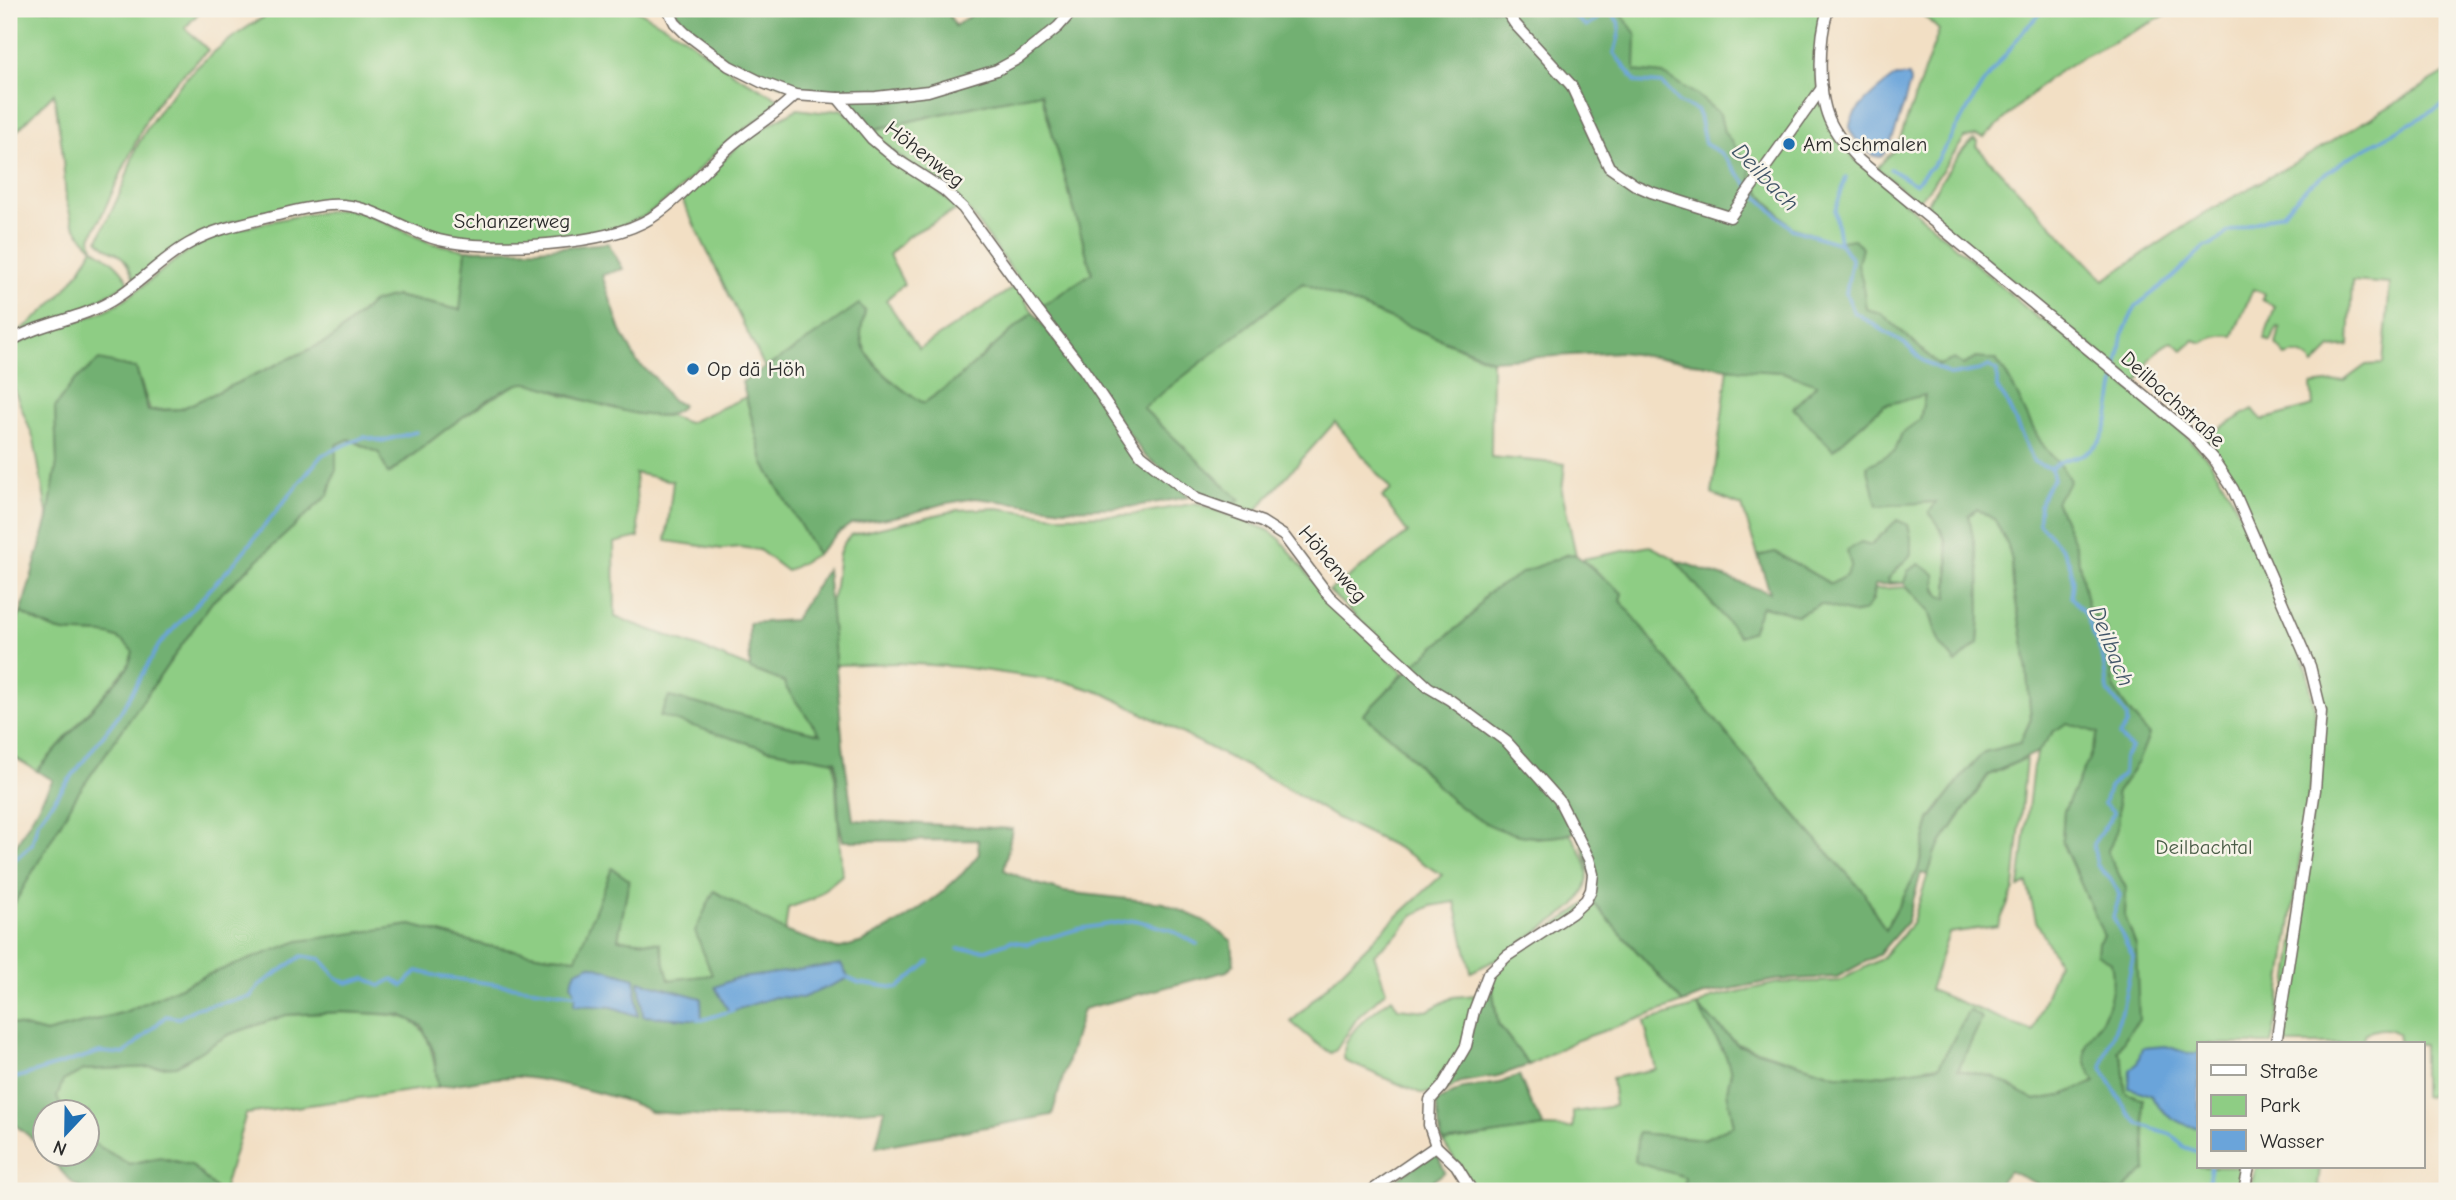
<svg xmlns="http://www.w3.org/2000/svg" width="2456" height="1200" viewBox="0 0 2456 1200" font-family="'Comic Neue',sans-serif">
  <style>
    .green { fill: #8ecd84; stroke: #5c7c58; stroke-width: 2; fill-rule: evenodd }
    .forest { fill: #72b072; stroke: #4e6e4e; stroke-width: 2 }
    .water { fill: #6aa4da; stroke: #4a6882; stroke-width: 2 }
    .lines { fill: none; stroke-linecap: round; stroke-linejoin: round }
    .stream { stroke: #6aa4da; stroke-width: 3.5 }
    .minor-casing { stroke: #716a61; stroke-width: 13 }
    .minor { stroke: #fff; stroke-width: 10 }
    .poi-dot { fill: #1f6fb2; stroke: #f7f3e8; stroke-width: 2.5 }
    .labels { text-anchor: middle; stroke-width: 5; stroke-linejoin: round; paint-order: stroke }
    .poi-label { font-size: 21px; fill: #2b2b2b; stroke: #f7f3e8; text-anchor: start }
    .street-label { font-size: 21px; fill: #2b2b2b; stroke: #f7f3e8 }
    .park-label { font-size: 21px; fill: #495c46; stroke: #f7f3e8 }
    .water-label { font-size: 23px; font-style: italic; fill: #415568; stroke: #f7f3e8 }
  </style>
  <rect width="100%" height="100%" fill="#f7f3e8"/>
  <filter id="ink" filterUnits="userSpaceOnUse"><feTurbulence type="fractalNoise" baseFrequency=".0143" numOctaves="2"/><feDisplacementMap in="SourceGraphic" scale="14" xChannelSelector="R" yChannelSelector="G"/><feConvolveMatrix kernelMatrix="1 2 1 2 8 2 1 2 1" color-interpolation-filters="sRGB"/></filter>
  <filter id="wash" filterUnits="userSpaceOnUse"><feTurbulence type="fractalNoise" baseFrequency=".00686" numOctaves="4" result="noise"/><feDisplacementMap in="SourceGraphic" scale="28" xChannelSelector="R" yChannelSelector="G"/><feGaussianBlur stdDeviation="1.57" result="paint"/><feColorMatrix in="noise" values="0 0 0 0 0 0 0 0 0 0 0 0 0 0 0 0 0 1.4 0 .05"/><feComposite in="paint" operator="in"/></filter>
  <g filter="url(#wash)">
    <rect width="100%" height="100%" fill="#f2dfc4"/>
    <g class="green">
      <path d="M9 9H202L185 28 208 50 163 94 147 118 91 238 93 248C109 258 120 266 129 282L84 309 14 335C48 311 74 285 93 248L83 238 73 224 66 200 62 147 54 93 9 139Z"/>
      <path d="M278 9H635L683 36 736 75 783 101 719 149 676 193 645 216 604 233 516 240 468 241 436 236 348 201 229 223 134 279C130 270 127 260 118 254 110 249 104 248 98 240 106 222 115 205 123 186 128 173 131 159 137 146 169 86 219 41 278 9Z"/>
      <path d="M1493 9H1825L1817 35V74L1819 94 1853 157 2040 320 2043 318 2187 437 2210 461 2233 499 2306 667 2315 709 2314 760 2277 1017 2271 1044H2199V1167H2242L2239 1191H2116L2076 1090 2060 1096 2035 1100 1994 1077 1958 1070 1982 1018 1939 1066 1874 1076 1836 1075 1738 1044 1699 1008 1726 1056 1731 1072 1727 1091 1734 1125 1704 1139 1638 1133 1635 1161 1686 1177 1684 1191H1476L1446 1147 1444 1142 1544 1127 1573 1128V1112L1615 1106 1612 1078 1656 1069 1644 1022 1697 1006 1711 998 1778 983 1839 981 1881 959 1912 924 1935 852 1989 775 2026 758 2014 889 1998 926 1949 933 1930 990 2033 1032 2058 962 2036 921 2027 883 2019 887 2033 766 2038 752 2053 732 2041 585 1951 415ZM2082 774 2076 874 2062 843 2064 811Z"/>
      <path d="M1935 9H2178L2079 59 2048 79 1984 138 1976 136 1965 138 1925 194 1919 200H1915L1877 168 1897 147 1939 30 1921 13Z"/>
      <path d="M2447 72V1087L2428 1097 2423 1096V1044H2400L2398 1034C2387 1026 2378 1029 2365 1033L2361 1044H2280L2326 709 2238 488 2216 454 2201 439 2253 409 2262 420 2313 406 2311 385 2344 381 2366 365 2383 364 2390 284 2352 281 2349 346 2331 348 2314 365C2307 356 2297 351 2286 356L2276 345 2280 328 2277 327 2271 342 2264 339 2275 306 2262 300 2264 293 2253 289 2233 336C2222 334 2212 337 2202 343L2194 340 2183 350 2172 342C2156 346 2143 370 2137 384L1925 209C1931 195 1963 145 1974 140L1978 142 1976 146 2104 280 2203 214 2312 153Z"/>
      <path d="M1041 93 1092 273 1039 308 970 212 868 131 993 102Z"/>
      <path d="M797 109 820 112 841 109 958 209 908 236 889 255 904 284 886 300 919 349 1016 286 1033 312 955 381 924 403C903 392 861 359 861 334 861 327 863 318 865 311L765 368 685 206 683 200 740 144 757 131Z"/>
      <path d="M345 209 364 213 431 243 466 250 461 310 396 296 373 302 332 339 181 409 150 410 136 368 55 407 57 463 48 518 34 440 9 376V349C43 328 83 324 117 304 145 288 167 263 195 247 231 226 303 214 345 209Z"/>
      <path d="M1303 282 1492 361 1491 457 1565 464 1562 491 1576 555 1568 554 1486 594 1472 615 1410 668 1329 591 1408 533 1382 497 1391 490 1335 422 1251 516 1227 508 1239 501 1142 408Z"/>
      <path d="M1728 368 1782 372 1818 384 1833 449 1884 405 1925 394 1920 420 1902 433 1895 451 1937 501V520L1948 548V598L1940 596 1935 584 1908 571 1904 583H1889L1888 579 1911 554V538L1908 525 1897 521 1851 565 1847 575 1831 584 1776 552 1758 556 1742 506 1712 494Z"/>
      <path d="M522 382 540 385 564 395 637 414 669 416 688 423 746 397 764 464 817 554 787 571 759 550 740 547 722 549 666 541 673 481 635 473 639 537 614 543 615 617 698 647 784 682 787 689 821 735 669 697 767 749 834 761 842 875 813 899 788 908 785 931 713 975 669 980 618 939 629 881 576 958 549 956 488 946 411 925 363 932 207 975 125 1012 46 1033 9 1023V913L12 905 78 793 212 602 328 495 336 469V445L349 439 379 453 389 474C431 441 473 405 522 382Z"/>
      <path d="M1197 503 1268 530 1279 538 1333 606 1404 673 1364 715 1399 745 1452 801 1536 838 1570 834C1587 859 1598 880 1574 906L1502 957 1471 972 1455 902 1431 906 1413 915 1399 933 1374 954 1386 991 1358 1017 1336 1050 1331 1053 1316 1043 1291 1022 1387 926 1442 875 1398 848 1337 818 1275 781 1105 694 1067 682 960 667 899 663 835 665 830 604 834 594 839 554 843 544 851 535 957 510 997 508 1057 516 1130 515Z"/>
      <path d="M1977 509 1995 520 2008 546 2012 561 2013 586 2025 651 2031 719 2020 743 1984 753 1964 774 1930 819 1918 870 1885 930 1863 891 1814 837 1738 748 1620 600 1622 593 1582 559 1650 546 1674 558 1740 635 1752 631 1762 606 1797 615 1821 604 1855 614 1873 601 1875 589 1905 587 1917 597 1929 611 1940 644 1956 662 1978 643 1980 615 1979 570 1969 516Z"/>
      <path d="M21 613C32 618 44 626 56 630 85 639 112 623 133 652L127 668 37 771 9 754V638Z"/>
      <path d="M1591 900 1683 1003 1575 1041 1529 1065 1498 1023 1490 975 1513 954Z"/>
      <path d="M1476 995 1464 1045 1434 1093H1420L1345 1061C1337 1035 1374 1012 1392 998L1398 1008 1427 1011 1453 997Z"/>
      <path d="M342 1012C414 1016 428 1009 438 1087L246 1114 223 1191H216V1189L191 1165 160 1157 129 1164 88 1140V1112H63L56 1097 63 1080 84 1070 176 1066 228 1035 286 1015Z"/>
      <path d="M2256 1167H2320L2318 1187 2332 1191H2249Z"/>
    </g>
    <g class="forest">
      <path d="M675 9H946L955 26 980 9H1618L1636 34 1635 71 1663 74 1697 95 1720 114 1724 132 1750 165 1751 177 1758 190 1791 227 1835 242 1854 239 1862 247 1858 264 1863 284 1866 309 1881 313 1939 365 1954 359 1963 365 1976 358 1996 360C2016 384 2024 415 2041 442 2050 456 2063 465 2070 481L2056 501 2076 547 2088 607 2107 629 2105 645 2114 659C2104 689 2131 713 2149 735L2138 762 2116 794C2122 817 2119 831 2107 852L2126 888 2125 916 2136 946 2139 1020 2127 1035 2118 1051C2126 1064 2123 1079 2126 1093L2143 1099 2146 1170 2122 1191H2036L2038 1184 2009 1171 1993 1191H1684L1685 1177 1635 1162 1638 1133 1704 1139 1734 1125 1727 1091 1731 1072 1726 1056 1697 1006 1738 1045 1836 1075 1874 1076 1939 1066 1969 1010 1982 1018 1958 1070 1994 1077 2035 1100 2060 1096 2095 1082C2092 1076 2087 1069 2086 1062 2081 1042 2096 1032 2104 1016 2112 998 2115 981 2111 962L2097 954 2098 942 2104 936 2062 841 2064 811 2088 761 2098 733 2067 723 2053 732 2038 752 1988 775 1935 852 1928 875 1921 873 1907 922 1878 955 1837 977 1776 980 1706 994 1683 1003 1591 900 1596 888 1578 831C1534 847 1488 831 1453 801 1434 785 1418 764 1401 746 1389 735 1376 725 1363 715L1410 668 1472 615 1486 594 1522 573 1568 554 1576 555 1622 593 1620 600 1738 748 1814 837 1863 891 1885 930 1918 870 1930 820 1964 774 1984 752 2020 743 2031 719 2025 651 2013 586 2012 561 2008 546 1995 520 1977 509 1969 516 1979 570 1980 615 1978 643 1956 663 1940 644 1929 611 1904 583 1875 585C1870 625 1851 613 1821 604L1797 615 1762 606 1752 631 1739 636 1675 560 1770 593 1758 556 1775 552 1831 584 1847 575 1851 565 1847 551 1861 542 1871 545 1897 520 1908 525 1911 538V554L1888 579 1889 582 1904 583 1908 571 1919 564 1935 574 1936 590 1940 596 1947 598C1951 569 1951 534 1929 513L1936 502 1877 506 1867 466 1895 451 1902 433 1920 420 1925 395 1884 405 1833 450 1793 408 1817 384 1782 372 1742 370 1620 352 1492 360 1303 283 1143 408 1240 500 1227 508 1199 497 1144 455 1039 308 1092 273 1041 93 993 102 867 131 836 91C820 90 804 90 788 87 746 76 695 49 675 9Z"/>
      <path d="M608 243 623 269 602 275 621 331 637 362 655 378 670 399 682 405C668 438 552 385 526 383 502 381 411 457 388 474L379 453 349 439 336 445V469L328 495 212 602 78 793 9 913V858L53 780 37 771 127 669 133 652C112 623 85 639 56 630 44 626 32 618 21 613L48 518 57 463 55 407 73 382 99 360 136 368 148 411 181 409 332 339 373 302 395 296 460 310 466 250 539 249Z"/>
      <path d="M859 304 865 311C864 318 861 326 861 334 860 359 903 392 924 403L955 381 1033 312 1081 372 1140 457 1190 497 1129 507 1064 509 975 498 943 504 905 515 851 524 837 534 817 554 764 464 742 382 792 351Z"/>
      <path d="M827 569 843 746 853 820 1012 829 1004 870 1034 883 1065 892 1164 903 1203 920 1232 941 1234 964 1227 971 1083 1009 1052 1115 876 1147 885 1109 811 1115 725 1117 650 1112C634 1099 542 1078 519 1077 493 1076 465 1083 438 1087L434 1052 422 1026 401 1015 342 1012 286 1015 228 1035 176 1066 84 1070 63 1081 57 1097 63 1112H46V1154L34 1140 9 1120V1023L46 1033 125 1012 207 975 299 941 411 925 488 946 549 956 576 958 612 868 629 880 618 939 660 943 669 980 712 975 695 931 714 891 784 931 837 949 863 942 905 919 940 894 963 873 979 854 978 840 843 841 839 822 836 761 767 749 660 716 669 697 820 734 787 689 784 682 750 669 749 623 794 620Z"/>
      <path d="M1490 975 1498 1024 1529 1065 1498 1076 1461 1082 1444 1092Z"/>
      <path d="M1519 1075 1530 1102 1544 1127 1444 1142 1441 1138 1436 1102 1463 1088 1500 1083Z"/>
      <path d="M88 1140 129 1164 160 1158 191 1165 216 1189V1191H85L70 1181 46 1154H88Z"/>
      <path d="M1437 1154 1445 1172 1419 1191H1379L1424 1160Z"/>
    </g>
    <g class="water">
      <path d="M1896 76H1909L1910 83C1904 102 1894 145 1881 157 1871 157 1866 150 1859 143 1855 138 1851 135 1850 129 1848 111 1883 85 1896 76Z"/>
      <path d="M841 964 849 978 802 998 775 997 729 1012 715 987 734 979Z"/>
      <path d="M590 965 635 978 638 1016 612 1007 574 1005 576 995 571 983 576 971Z"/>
      <path d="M639 981 701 998 702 1020 643 1016Z"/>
      <path d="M2166 1046 2187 1053H2199V1128C2179 1125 2159 1112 2151 1095L2129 1088 2130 1069 2137 1064 2142 1048Z"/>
    </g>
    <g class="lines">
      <g class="stream">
        <path d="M1571 9 1575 17 1586 26 1597 20 1605 9C1626 22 1620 33 1614 53L1636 82 1662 84 1678 102 1698 111 1705 144 1721 153 1757 196 1792 229 1841 244 1852 260 1846 293 1854 312 1905 344 1923 361 1951 375 1980 370 1989 366 1997 371V388L2006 401 2034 462 2051 469 2054 478C2042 493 2038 505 2039 524 2062 547 2078 563 2071 597L2085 613 2103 658 2107 690 2127 716V725L2119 736 2131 748 2124 758 2123 774 2109 788 2104 804 2114 813 2093 844 2097 865 2112 881 2120 895 2113 917 2133 957 2122 1011 2104 1058 2102 1068 2128 1113 2139 1124 2171 1134 2184 1147 2199 1152"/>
        <path d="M1890 169 1915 184 1938 159 1982 85 2025 29 2045 9"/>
        <path d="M1840 243 1835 211 1846 177"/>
        <path d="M2117 368 2122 335 2136 306 2172 278 2204 247 2212 245 2228 232 2283 213 2307 187 2346 159 2447 103"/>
        <path d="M2051 469C2060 458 2074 459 2086 453 2112 440 2109 404 2116 379"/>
        <path d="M9 872 13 861 32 844 38 821 120 713 159 645 235 562 322 455 364 437 382 441 416 432"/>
        <path d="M958 949 986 950 1011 941 1027 944 1078 929 1135 920 1171 930 1197 944"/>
        <path d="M848 978 859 983 898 988 929 962"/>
        <path d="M697 1019 702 1020 733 1010"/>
        <path d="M9 1080 100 1052 124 1054 166 1016 179 1018 196 1008 250 997 261 984 302 956 321 959 336 977 347 983 365 978 380 986 393 979 403 986 417 971 441 977 580 995"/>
        <path d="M2196 1191 2208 1182 2211 1167"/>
      </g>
    </g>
  </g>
  <g filter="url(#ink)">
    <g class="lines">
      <defs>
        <g id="minor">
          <path d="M668 9 675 23 685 33 729 66 761 82 795 95 838 98 876 97 928 91 997 70 1019 58 1058 27 1074 9"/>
          <path d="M1505 9 1515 24 1571 85 1609 167 1635 185 1651 192 1730 217 1822 88"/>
          <path d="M1828 9C1819 39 1817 90 1829 119 1836 135 1847 147 1859 160L2192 435 2213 459 2233 489 2310 666 2321 711 2315 790 2276 1044"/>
          <path d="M838 98 872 139 896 159 944 190 963 208 1037 310 1084 370 1141 455 1197 499 1262 522 1284 536 1329 596 1428 687 1450 700 1507 742 1559 800 1589 859 1593 874 1591 890 1586 900 1572 913 1507 956 1488 974 1474 1011 1466 1046 1442 1087 1430 1100 1429 1125 1436 1146 1456 1165 1472 1191"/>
          <path d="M9 342C41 322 79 320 111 301 140 284 163 257 192 242 217 228 246 223 273 216 291 212 311 206 330 205 371 202 401 230 439 240 489 252 607 246 651 218 682 198 705 168 733 144 753 127 777 114 795 95"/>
          <path d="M1371 1191 1436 1146"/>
          <path d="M2244 1191 2249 1167"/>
        </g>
      </defs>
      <use href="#minor" class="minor-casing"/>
      <use href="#minor" class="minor"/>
    </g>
  </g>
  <g class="poi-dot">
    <circle cx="1789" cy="144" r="7"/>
    <circle cx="693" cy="369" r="7"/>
  </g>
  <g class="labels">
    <g class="poi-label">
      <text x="1803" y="151">Am Schmalen</text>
      <text x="707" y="376">Op dä Höh</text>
    </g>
    <g class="street-label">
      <text transform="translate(925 154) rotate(38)" y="7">Höhenweg</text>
      <text x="512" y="228">Schanzerweg</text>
      <text transform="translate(2173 399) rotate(42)" y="7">Deilbachstraße</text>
      <text transform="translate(1333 564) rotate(50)" y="7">Höhenweg</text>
    </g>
    <g class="park-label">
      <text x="2204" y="854">Deilbachtal</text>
    </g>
    <g class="water-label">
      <text transform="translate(1766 177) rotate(46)" y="8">Deilbach</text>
      <text transform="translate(2112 646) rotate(68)" y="8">Deilbach</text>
    </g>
  </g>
  <rect width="2456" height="1200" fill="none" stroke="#f7f3e8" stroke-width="35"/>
  <rect x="2197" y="1042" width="228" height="126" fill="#f7f3e8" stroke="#a5a39c" stroke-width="2"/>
  <rect x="2211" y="1065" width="35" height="10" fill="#ffffff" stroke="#a5a39c" stroke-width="2"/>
  <text x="2260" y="1078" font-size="21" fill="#2b2b2b">Straße</text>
  <rect x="2211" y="1095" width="35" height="21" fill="#8ecd84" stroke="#a5a39c" stroke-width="2"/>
  <text x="2260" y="1112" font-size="21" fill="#2b2b2b">Park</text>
  <rect x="2211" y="1130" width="35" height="21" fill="#6aa4da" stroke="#a5a39c" stroke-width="2"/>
  <text x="2260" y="1148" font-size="21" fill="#2b2b2b">Wasser</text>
  <g transform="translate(66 1133) rotate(202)"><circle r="33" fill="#f7f3e8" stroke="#a5a39c" stroke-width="2"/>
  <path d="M0-5L12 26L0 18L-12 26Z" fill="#1f6fb2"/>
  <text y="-10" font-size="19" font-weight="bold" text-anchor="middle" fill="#2b2b2b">N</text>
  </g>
</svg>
